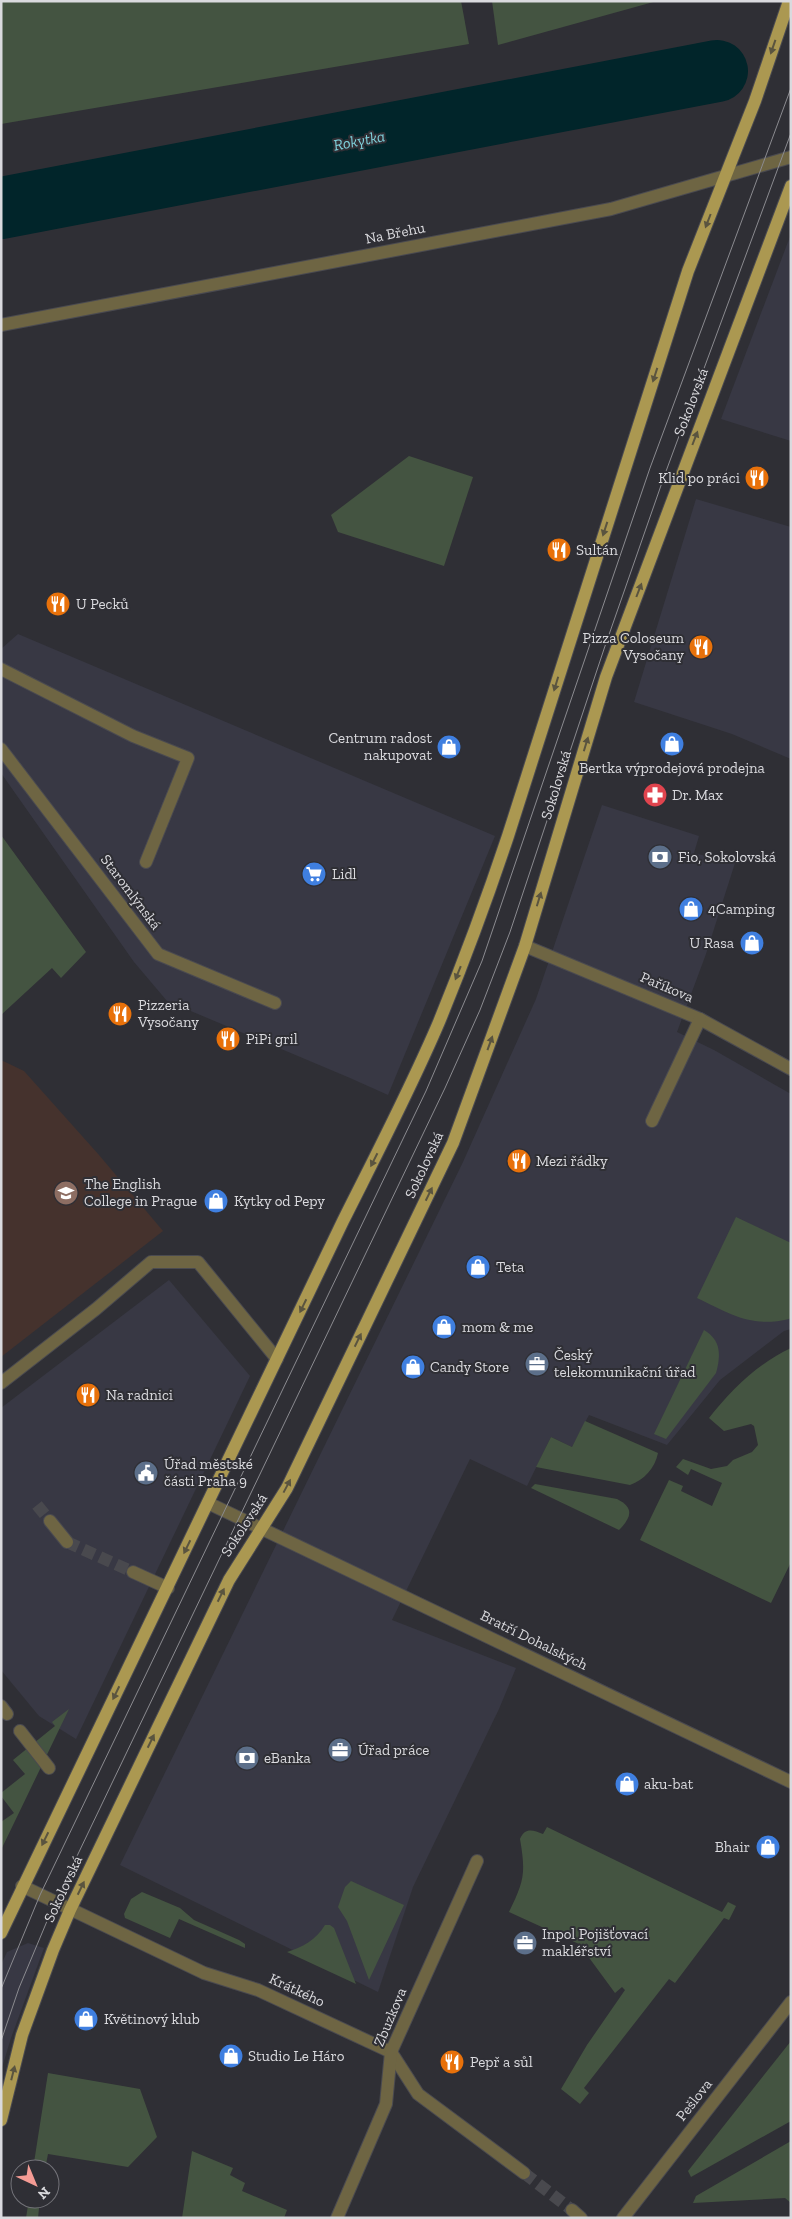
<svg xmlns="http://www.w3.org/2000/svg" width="792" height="2219" viewBox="0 0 792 2219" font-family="'Zilla Slab',serif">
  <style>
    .built { fill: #383844 }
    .education { fill: #45322d }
    .green { fill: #445441 }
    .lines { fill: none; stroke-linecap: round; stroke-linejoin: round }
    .river { stroke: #01252a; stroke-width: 62 }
    .minor-tunnel { stroke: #49494e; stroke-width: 12; stroke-dasharray: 12 6; stroke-linecap: butt }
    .minor-casing { stroke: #4a4a50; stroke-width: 14 }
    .major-casing { stroke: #4a4a50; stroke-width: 14 }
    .minor { stroke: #6e6543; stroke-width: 12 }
    .major { stroke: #ab9851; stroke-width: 12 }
    .tram { stroke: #8b8b90; stroke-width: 1 }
    .oneway { fill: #5a543f }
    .labels { text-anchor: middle; stroke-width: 4; stroke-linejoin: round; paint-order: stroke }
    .street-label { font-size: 15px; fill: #dadade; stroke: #2f2f35 }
    .poi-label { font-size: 15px; fill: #dadade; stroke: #2f2f35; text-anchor: start }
    .water-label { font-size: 16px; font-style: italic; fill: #7fd1dc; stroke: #2f2f35 }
  </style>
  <rect width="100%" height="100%" fill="#2f2f35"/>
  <g class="built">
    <path d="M791 234V441L721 419Z"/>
    <path d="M696 499 791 527V759L732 734 634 702Z"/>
    <path d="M18 634 495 836 388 1095 350 1078 167 1001 134 962 1 773V649Z"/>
    <path d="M602 805 699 836 694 853 735 863 706 954 677 1032 714 1050 791 1094V1329L784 1331 720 1380 667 1445 589 1415 572 1447 551 1437 527 1486 470 1459 392 1620 516 1668 499 1709 413 1887 378 1992 120 1865 463 1162 536 999Z"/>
    <path d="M169 1280 250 1376 76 1739 39 1716 1 1670V1408Z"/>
    <path d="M28 1943 44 1948 11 2038 1 2071V1965L7 1952Z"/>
  </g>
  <path class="education" d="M1 1060 24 1071 99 1155 163 1231 1 1357Z"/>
  <g class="green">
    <path d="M1 1H461L469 44 1 124Z"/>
    <path d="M492 1H657L498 45Z"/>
    <path d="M409 456 473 477 444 566 338 532 331 515Z"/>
    <path d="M1 835 86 952 61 978 52 968 1 1015Z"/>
    <path d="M736 1217 791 1243V1317L789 1319C751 1328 731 1314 697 1298Z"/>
    <path d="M704 1330C721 1340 721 1355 716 1373L666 1439 654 1434Z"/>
    <path d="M791 1348V1562L771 1603 640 1540 669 1480 683 1486 681 1491 712 1506 722 1483 691 1469 688 1475 676 1467 683 1459 711 1469 727 1466 733 1460 752 1452 758 1445 754 1426 751 1424 724 1431 709 1418C731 1390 757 1364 791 1348Z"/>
    <path d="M585 1421 658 1453C655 1468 644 1480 630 1485L536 1467 551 1437 572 1447Z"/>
    <path d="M535 1484 617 1499C635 1508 631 1518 619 1530L531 1488Z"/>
    <path d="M69 1709 1 1850V1822L14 1813 1 1796V1793L25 1774 13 1760 55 1726 52 1722Z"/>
    <path d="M547 1827 722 1912 728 1902 736 1906 729 1920 724 1918 675 1983 669 1979 584 2088 589 2093 580 2104 561 2089 587 2045 625 1990 622 1987 615 1993 579 1944 509 1912C524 1881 526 1874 520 1839 525 1827 533 1830 543 1834Z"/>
    <path d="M351 1881 404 1905 369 1980 347 1921 338 1907 345 1887Z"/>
    <path d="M142 1892 180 1908 194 1920 239 1940 245 1944V1948L179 1919 170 1938 125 1918 124 1914 131 1899Z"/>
    <path d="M325 1925H330L334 1928 356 1984 287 1952C303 1947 316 1940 325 1925Z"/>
    <path d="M791 2041V2121L691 2177 688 2171Z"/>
    <path d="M48 2073 140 2089 157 2137 128 2167 48 2154 45 2169H33Z"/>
    <path d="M791 2141V2203L785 2198 693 2203 696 2196Z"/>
    <path d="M192 2151 233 2168 230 2175 245 2183 242 2191 287 2210 284 2218H182Z"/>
    <path d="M29 2199H40L38 2218H26Z"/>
  </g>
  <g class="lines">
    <path class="river" d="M1 208 717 71"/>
    <g class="minor-tunnel">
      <path d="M37 1505 50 1521"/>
      <path d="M67 1542 133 1572"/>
      <path d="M524 2173 572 2210"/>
    </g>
    <defs>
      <g id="minor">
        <path d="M1 325 611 209 791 157"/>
        <path d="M1 669 133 736 188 758 146 862"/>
        <path d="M1 749 158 954 275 1003"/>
        <path d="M525 946 700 1019 791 1069"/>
        <path d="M652 1121 700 1019"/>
        <path d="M1 1383 96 1309 151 1262H198L277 1359"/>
        <path d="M208 1503 791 1782"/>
        <path d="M50 1521 67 1542"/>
        <path d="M133 1572 168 1588"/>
        <path d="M1 1706 7 1714"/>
        <path d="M20 1731 49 1768"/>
        <path d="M22 1886 204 1973 258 1990 391 2052 418 2094 524 2173"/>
        <path d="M572 2210 581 2218"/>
        <path d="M337 2218 386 2104 391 2052 477 1861"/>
        <path d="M623 2218 791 2002"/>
      </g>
      <g id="major">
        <path d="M1 1933 343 1221C376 1155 410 1090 439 1022 464 961 487 899 508 836L688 271 755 101 789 1"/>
        <path d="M1 2120 22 2035 53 1950 70 1910 229 1580 287 1488 453 1143 525 946 606 677 791 186"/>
      </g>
    </defs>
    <use href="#minor" class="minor-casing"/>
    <use href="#major" class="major-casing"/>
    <use href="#minor" class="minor"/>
    <use href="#major" class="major"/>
    <g class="tram">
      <path d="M1 1989 40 1895 426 1091 482 961 650 468 791 88"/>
      <path d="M1 2041 19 1988 55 1902 445 1088 480 1010 510 932 604 649 665 474 791 133"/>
    </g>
  </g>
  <defs><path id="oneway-solid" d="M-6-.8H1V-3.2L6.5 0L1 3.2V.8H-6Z" transform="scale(1.25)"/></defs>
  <g class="oneway">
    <use href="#oneway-solid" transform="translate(773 47) rotate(109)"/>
    <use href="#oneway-solid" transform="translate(708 221) rotate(111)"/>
    <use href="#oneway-solid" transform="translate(655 375) rotate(108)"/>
    <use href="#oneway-solid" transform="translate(695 438) rotate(-69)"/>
    <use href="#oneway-solid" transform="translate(605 529) rotate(108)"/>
    <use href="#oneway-solid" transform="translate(639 590) rotate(-69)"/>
    <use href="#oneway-solid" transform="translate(556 684) rotate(107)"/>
    <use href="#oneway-solid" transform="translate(586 744) rotate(-73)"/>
    <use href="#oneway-solid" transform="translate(539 899) rotate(-73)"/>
    <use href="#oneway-solid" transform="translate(458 973) rotate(112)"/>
    <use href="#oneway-solid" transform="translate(490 1043) rotate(-70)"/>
    <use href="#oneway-solid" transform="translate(374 1160) rotate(117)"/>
    <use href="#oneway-solid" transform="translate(429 1194) rotate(-64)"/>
    <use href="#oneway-solid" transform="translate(303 1306) rotate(116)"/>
    <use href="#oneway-solid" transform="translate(358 1340) rotate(-64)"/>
    <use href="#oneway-solid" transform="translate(287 1486) rotate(-62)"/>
    <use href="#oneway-solid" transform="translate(187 1547) rotate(116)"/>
    <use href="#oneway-solid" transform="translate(221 1595) rotate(-64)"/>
    <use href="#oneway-solid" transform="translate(116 1693) rotate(116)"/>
    <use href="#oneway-solid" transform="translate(151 1741) rotate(-64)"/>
    <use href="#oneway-solid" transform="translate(45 1839) rotate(116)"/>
    <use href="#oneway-solid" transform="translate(81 1888) rotate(-64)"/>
    <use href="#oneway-solid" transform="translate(13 2073) rotate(-76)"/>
  </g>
  <defs>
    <symbol id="restaurant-disc" viewBox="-11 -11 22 22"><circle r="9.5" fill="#e8710a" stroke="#2f2f35"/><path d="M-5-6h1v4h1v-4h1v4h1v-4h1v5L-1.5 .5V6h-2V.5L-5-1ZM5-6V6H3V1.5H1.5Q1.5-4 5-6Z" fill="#fff"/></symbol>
    <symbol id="shop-disc" viewBox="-11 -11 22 22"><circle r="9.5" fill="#3f7fe0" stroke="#2f2f35"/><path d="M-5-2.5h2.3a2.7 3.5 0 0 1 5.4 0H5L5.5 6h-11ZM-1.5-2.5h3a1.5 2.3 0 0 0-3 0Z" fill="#fff"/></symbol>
    <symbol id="pharmacy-disc" viewBox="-11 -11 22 22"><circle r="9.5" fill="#e0444e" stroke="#2f2f35"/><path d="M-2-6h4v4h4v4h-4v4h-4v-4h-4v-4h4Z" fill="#fff"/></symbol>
    <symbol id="bank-disc" viewBox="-11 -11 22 22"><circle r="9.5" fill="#5c6f8a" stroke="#2f2f35"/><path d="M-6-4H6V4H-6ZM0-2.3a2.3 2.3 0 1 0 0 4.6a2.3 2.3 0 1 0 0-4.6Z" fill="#fff"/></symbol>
    <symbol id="supermarket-disc" viewBox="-11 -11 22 22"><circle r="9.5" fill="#3f7fe0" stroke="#2f2f35"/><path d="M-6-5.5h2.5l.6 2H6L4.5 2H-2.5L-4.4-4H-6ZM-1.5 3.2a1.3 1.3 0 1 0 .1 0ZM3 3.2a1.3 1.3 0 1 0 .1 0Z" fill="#fff"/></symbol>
    <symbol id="school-disc" viewBox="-11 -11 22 22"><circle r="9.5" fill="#8d6e63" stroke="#2f2f35"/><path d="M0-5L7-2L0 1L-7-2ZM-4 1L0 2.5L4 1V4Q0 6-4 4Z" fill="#fff"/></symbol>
    <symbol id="office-disc" viewBox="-11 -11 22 22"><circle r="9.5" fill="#5c6f8a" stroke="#2f2f35"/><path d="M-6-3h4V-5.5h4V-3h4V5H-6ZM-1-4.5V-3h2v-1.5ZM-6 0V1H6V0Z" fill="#fff"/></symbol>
    <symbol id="civic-disc" viewBox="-11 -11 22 22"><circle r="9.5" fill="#5c6f8a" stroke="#2f2f35"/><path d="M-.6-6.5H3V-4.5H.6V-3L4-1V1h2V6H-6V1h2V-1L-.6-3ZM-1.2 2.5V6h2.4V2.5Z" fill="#fff"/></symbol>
  </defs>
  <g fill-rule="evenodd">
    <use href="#restaurant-disc" x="743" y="464" width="28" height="28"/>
    <use href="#restaurant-disc" x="545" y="536" width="28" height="28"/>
    <use href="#restaurant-disc" x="44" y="590" width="28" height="28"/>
    <use href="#restaurant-disc" x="687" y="633" width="28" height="28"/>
    <use href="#shop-disc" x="658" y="730" width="28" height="28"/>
    <use href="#shop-disc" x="435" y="733" width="28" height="28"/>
    <use href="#pharmacy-disc" x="641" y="781" width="28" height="28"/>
    <use href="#bank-disc" x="646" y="843" width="28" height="28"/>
    <use href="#supermarket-disc" x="300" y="860" width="28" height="28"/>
    <use href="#shop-disc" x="677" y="895" width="28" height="28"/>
    <use href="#shop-disc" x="738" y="929" width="28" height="28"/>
    <use href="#restaurant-disc" x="106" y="1000" width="28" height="28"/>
    <use href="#restaurant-disc" x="214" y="1025" width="28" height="28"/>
    <use href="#restaurant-disc" x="505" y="1147" width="28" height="28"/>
    <use href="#school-disc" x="52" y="1179" width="28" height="28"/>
    <use href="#shop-disc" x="202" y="1187" width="28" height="28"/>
    <use href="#shop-disc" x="464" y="1253" width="28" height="28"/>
    <use href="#shop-disc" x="430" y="1313" width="28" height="28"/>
    <use href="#office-disc" x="523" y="1350" width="28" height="28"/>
    <use href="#shop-disc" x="399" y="1353" width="28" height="28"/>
    <use href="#restaurant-disc" x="74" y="1381" width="28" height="28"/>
    <use href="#civic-disc" x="132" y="1459" width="28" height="28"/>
    <use href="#office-disc" x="326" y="1736" width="28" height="28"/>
    <use href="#bank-disc" x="233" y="1744" width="28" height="28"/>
    <use href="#shop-disc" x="613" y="1770" width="28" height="28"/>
    <use href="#shop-disc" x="754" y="1833" width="28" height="28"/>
    <use href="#office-disc" x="511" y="1929" width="28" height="28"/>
    <use href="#shop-disc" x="72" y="2005" width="28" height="28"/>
    <use href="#shop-disc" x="217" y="2042" width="28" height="28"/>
    <use href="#restaurant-disc" x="438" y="2048" width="28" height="28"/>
  </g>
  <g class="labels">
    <g class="street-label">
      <text transform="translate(395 233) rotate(-11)" y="5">Na Břehu</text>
      <text transform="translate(691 402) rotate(-69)" y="5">Sokolovská</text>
      <text transform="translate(556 785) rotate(-73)" y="5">Sokolovská</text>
      <text transform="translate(131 892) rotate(53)" y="5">Staromlýnská</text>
      <text transform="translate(667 987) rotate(23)" y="5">Paříkova</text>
      <text transform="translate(424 1165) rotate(-65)" y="5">Sokolovská</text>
      <text transform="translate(244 1525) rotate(-57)" y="5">Sokolovská</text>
      <text transform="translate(534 1640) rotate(26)" y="5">Bratří Dohalských</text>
      <text transform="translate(63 1889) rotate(-65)" y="5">Sokolovská</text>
      <text transform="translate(297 1990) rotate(25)" y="5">Krátkého</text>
      <text transform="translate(390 2017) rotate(-67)" y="5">Zbuzkova</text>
      <text transform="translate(694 2100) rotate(-52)" y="5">Pešlova</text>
    </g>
    <g class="poi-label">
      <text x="740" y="483" text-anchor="end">Klid po práci</text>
      <text x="576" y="555">Sultán</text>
      <text x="76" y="609">U Pecků</text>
      <text x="684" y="643" text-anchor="end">Pizza Coloseum<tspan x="684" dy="17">Vysočany</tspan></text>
      <text x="432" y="743" text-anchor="end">Centrum radost<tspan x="432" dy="17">nakupovat</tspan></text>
      <text x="672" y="773" text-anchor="middle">Bertka výprodejová prodejna</text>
      <text x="672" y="800">Dr. Max</text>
      <text x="678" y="862">Fio, Sokolovská</text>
      <text x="332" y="879">Lidl</text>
      <text x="708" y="914">4Camping</text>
      <text x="734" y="948" text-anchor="end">U Rasa</text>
      <text x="138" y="1010">Pizzeria<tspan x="138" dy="17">Vysočany</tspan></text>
      <text x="246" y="1044">PiPi gril</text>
      <text x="536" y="1166">Mezi řádky</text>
      <text x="84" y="1189">The English<tspan x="84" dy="17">College in Prague</tspan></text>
      <text x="234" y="1206">Kytky od Pepy</text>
      <text x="496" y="1272">Teta</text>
      <text x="462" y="1332">mom &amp; me</text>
      <text x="554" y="1360">Český<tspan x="554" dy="17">telekomunikační úřad</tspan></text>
      <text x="430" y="1372">Candy Store</text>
      <text x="106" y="1400">Na radnici</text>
      <text x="164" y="1469">Úřad městské<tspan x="164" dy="17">části Praha 9</tspan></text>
      <text x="358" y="1755">Úřad práce</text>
      <text x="264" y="1763">eBanka</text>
      <text x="644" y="1789">aku-bat</text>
      <text x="750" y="1852" text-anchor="end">Bhair</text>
      <text x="542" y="1939">Inpol Pojišťovací<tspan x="542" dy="17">makléřství</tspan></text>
      <text x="104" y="2024">Květinový klub</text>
      <text x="248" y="2061">Studio Le Háro</text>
      <text x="470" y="2067">Pepř a sůl</text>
    </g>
    <g class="water-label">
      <text transform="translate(359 140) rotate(-11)" y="6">Rokytka</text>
    </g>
  </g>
  <rect width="792" height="2219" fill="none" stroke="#dadade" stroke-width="5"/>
  <g transform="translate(35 2184) rotate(136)"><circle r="24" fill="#2f2f35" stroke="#737379"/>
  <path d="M0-4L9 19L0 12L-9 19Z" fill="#f59c95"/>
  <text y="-8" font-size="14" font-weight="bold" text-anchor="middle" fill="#dadade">N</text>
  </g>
</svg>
